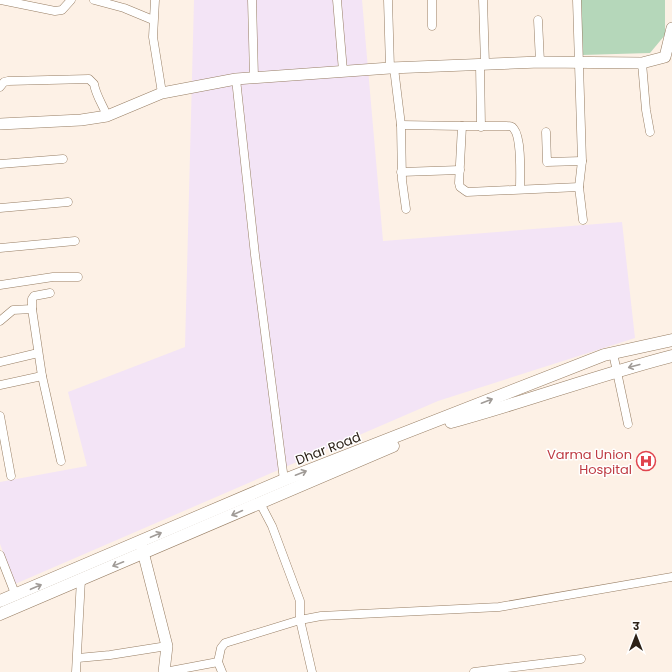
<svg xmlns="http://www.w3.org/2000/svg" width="672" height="672" viewBox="0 0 672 672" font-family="Poppins,'Noto Sans Devanagari',sans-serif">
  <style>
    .industrial { fill: #f3e4f6 }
    .green { fill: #b5d7ba }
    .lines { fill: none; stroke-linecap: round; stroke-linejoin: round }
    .street-casing { stroke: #977e64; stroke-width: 9 }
    .secondary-casing { stroke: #977e64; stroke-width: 12 }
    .primary-casing { stroke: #977e64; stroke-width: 13 }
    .street { stroke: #fff; stroke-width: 8 }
    .secondary { stroke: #fff; stroke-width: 11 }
    .primary { stroke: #fff; stroke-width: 12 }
    .oneway { stroke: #a09b97 }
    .labels { text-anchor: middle; stroke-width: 3; stroke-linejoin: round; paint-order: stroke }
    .street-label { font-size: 13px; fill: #2c2117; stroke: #fff }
    .health-label { font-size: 13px; fill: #be3a42; stroke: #fff; text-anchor: end }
  </style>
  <rect width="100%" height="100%" fill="#fdf1e6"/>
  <path class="industrial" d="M194 0H362L383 241 622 222 635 338 438 401 15 584 0 544V482L87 466 68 392 185 347Z"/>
  <path class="green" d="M579 0H665V35L650 53 582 55Z"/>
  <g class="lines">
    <defs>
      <g id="street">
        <path d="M1 0 55 11 62 10 71 0"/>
        <path d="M94 0 124 8 153 20"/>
        <path d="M155 0 153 37 162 93"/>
        <path d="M252 0 254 77"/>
        <path d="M337 0 343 71"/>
        <path d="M388 0 390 68"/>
        <path d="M432 0V26"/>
        <path d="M483 0 485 64"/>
        <path d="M577 0 582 161 579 187"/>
        <path d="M538 20 540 62"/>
        <path d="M642 63 646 110 650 132"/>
        <path d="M480 65 481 127"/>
        <path d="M394 68 401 125 402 180 406 209"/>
        <path d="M236 79 255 255 284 480"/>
        <path d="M0 87 4 82 8 81 89 79 94 84C96 96 103 105 107 116"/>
        <path d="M401 125 462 126 459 183 460 187 467 192 579 187 583 220"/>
        <path d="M462 126H506C510 126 512 126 514 129 522 139 520 176 520 189"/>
        <path d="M546 132 547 162 582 161"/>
        <path d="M0 164 63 159"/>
        <path d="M401 172 460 170"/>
        <path d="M0 208 68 202"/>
        <path d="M0 248 75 241"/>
        <path d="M0 285 53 277H78"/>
        <path d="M50 293 34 296 32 299V309L42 376 61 461"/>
        <path d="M0 321 13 310 32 309"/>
        <path d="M613 353 628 424"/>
        <path d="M0 362 38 353"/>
        <path d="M0 385 42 376"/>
        <path d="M0 416 11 476"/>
        <path d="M260 503 272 526 300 601V620L312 672"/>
        <path d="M0 555 16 596"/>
        <path d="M78 658 110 655 167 646"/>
        <path d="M218 662 222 672"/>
        <path d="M76 672 81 579"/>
        <path d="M165 672 218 662 221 648 225 643 300 620 321 616 499 607 672 577"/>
        <path d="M474 672 581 659"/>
      </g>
      <g id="secondary">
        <path d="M0 124 81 120 107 116 162 93 236 79 390 68 540 62 642 63 665 57 672 28"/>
        <path d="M141 544 167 646 164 672"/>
      </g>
      <g id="primary">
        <path d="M451 422C525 402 598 375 672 356"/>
        <path d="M0 601 284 480 604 355 672 340"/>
        <path d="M0 614 393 446"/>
      </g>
    </defs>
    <use href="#street" class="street-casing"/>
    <use href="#secondary" class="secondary-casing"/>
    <use href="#primary" class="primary-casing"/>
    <use href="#street" class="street"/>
    <use href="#secondary" class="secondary"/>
    <use href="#primary" class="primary"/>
  </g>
  <defs><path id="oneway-shaft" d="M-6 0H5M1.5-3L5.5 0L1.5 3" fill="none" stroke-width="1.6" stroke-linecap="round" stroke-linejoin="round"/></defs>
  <g class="oneway">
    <use href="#oneway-shaft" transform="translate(634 366) rotate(165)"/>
    <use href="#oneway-shaft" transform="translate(487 401) rotate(-21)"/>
    <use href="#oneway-shaft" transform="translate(301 473) rotate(-21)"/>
    <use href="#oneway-shaft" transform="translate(237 513) rotate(156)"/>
    <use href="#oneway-shaft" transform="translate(156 535) rotate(-23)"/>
    <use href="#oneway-shaft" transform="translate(118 564) rotate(158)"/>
    <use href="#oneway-shaft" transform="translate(36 587) rotate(-23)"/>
  </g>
  <defs>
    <symbol id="hospital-ring" viewBox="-11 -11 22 22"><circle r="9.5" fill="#fff" stroke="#e0444e" stroke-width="1.5"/><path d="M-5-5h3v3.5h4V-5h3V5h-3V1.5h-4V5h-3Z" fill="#e0444e"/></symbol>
  </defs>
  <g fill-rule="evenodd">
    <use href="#hospital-ring" x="635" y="450" width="22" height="22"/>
  </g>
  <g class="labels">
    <g class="street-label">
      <text transform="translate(328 448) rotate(-21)" y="5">Dhar Road</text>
    </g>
    <g class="health-label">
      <text x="632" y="459">Varma Union<tspan x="632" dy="15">Hospital</tspan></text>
    </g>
  </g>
  <g transform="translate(636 636)" stroke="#ffffff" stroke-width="3" paint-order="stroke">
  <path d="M0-3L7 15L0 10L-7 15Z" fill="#2c2117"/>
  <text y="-6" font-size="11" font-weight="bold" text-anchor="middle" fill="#2c2117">उ</text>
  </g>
</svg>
